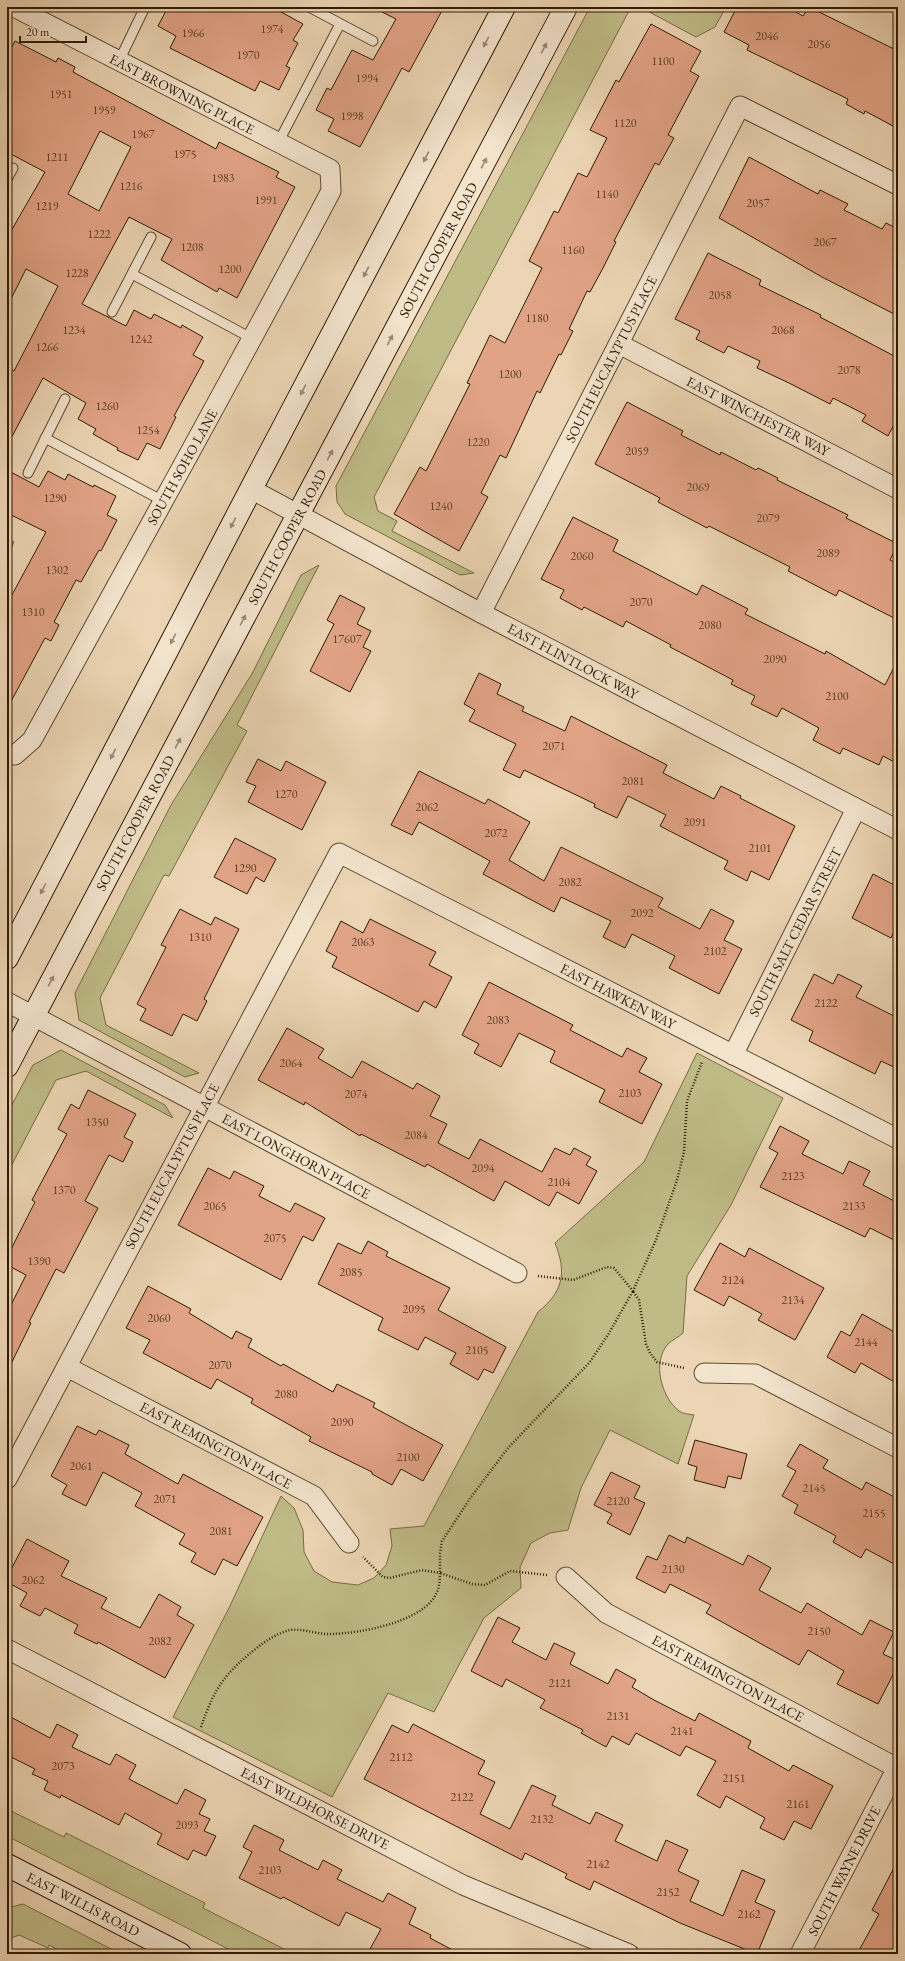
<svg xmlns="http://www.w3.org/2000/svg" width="905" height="1961" viewBox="0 0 905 1961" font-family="'EB Garamond',serif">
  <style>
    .green { fill: #bfbb87; stroke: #786b46 }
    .building { fill: #e1a386; stroke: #301b04; fill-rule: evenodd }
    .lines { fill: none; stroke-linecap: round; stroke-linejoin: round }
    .lane-casing { stroke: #5f4a30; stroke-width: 11 }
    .street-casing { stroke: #5f4a30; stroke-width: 21 }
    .secondary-casing { stroke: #301b04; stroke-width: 24 }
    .path { stroke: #301b04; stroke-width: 2.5; stroke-dasharray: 1 2; stroke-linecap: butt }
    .lane { stroke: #f3e4ce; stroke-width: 9 }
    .street { stroke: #f3e4ce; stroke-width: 19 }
    .secondary { stroke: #f3e4ce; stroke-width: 22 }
    .oneway { fill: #9b8a73 }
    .labels { text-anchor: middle; stroke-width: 3; stroke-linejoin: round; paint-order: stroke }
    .number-label { font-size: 12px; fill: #5c3d24 }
    .street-label { font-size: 14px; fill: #301b04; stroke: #f3e4ce }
  </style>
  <rect width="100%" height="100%" fill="#ecd5b4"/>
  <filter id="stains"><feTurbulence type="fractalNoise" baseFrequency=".005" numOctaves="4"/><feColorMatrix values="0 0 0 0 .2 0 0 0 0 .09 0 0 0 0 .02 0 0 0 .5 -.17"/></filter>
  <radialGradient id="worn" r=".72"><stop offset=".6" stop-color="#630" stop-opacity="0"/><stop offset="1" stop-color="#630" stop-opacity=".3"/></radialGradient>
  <g class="green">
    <path d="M590 7H631L374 497 378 511 397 521 392 531 474 573 460 575 345 514 337 502 336 486Z"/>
    <path d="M640 7H726L715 27 696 37Z"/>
    <path d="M7 538 14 542 7 558Z"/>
    <path d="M319 565 237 725 247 731 169 876 164 875 100 998 106 1025 199 1073 185 1077 79 1020 75 993 171 805 253 672 301 575Z"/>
    <path d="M61 1050 165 1105 173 1118 86 1071 56 1080 7 1174V1114L33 1065Z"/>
    <path d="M697 1053 783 1098 731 1205 687 1276 683 1333C679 1337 672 1340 668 1344 652 1362 661 1397 679 1411 683 1414 689 1414 694 1415L678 1464 610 1430 581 1488 568 1530 550 1533 531 1543 520 1567 521 1588 484 1618 434 1712 388 1693 332 1797 173 1717 229 1608 281 1496 294 1508 303 1530 304 1552 314 1571 332 1582 358 1585 374 1578 386 1565 392 1546 390 1529 424 1526 538 1312C563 1292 567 1273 555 1243L644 1162Z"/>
    <path d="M7 1809 64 1837 66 1833 205 1903 203 1908 294 1954H238L7 1836Z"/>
    <path d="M23 1904 121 1954H66L49 1945 48 1948 19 1935 7 1940V1908Z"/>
  </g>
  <g class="building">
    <path d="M168 7H272L303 24 293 40 298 43 286 66 290 68 279 90 260 81 255 91 170 48 176 36 158 26Z"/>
    <path d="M372 7H444L409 72 402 68 360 147 328 131 334 119 316 110 327 88 331 90 352 50 373 60 396 19Z"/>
    <path d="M737 7H787L803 16 809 7 898 51V117L893 126 865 111 864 114 846 104 848 99 747 50 749 45 724 32Z"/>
    <path d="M651 24 701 51 690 71 699 76 668 135 674 138 659 165 655 163 614 241 616 242 603 268 590 292 587 291 569 329 573 331 561 355 559 354 540 393 537 391 506 458 500 455 481 493 488 497 459 551 394 514 420 467 426 471 470 384 467 383 490 335 505 343 542 268 529 261 554 211 558 213 578 173 587 177 607 138 590 130 616 80 619 82Z"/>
    <path d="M15 41 56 62 58 58 75 67 73 72 216 149 219 142 279 172 276 177 295 187 237 298 219 288 217 292 161 260 172 239 129 217 82 304 126 326 134 310 151 319 154 314 181 328 182 325 203 337 193 355 204 361 174 416 176 417 160 449 147 443 138 460 117 450 118 448 93 434 96 429 78 419 86 403 43 378 7 446V367L14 371 58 286 26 269 7 307V238L45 172 7 152V56ZM100 131 131 147 99 211 68 194Z"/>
    <path d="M749 157 818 194 820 190 848 204 844 210 882 229 886 223 898 229V316L822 277 719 218Z"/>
    <path d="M708 253 761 280 759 285 821 315 820 317 898 358V417L888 436 862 421 866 415 833 398 830 404 789 383 757 368 760 361 728 346 724 353 696 339 700 331 675 319Z"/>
    <path d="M627 402 683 431 681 435 720 455 721 452 756 470 758 468 778 478 777 480 848 515 846 518 898 544 890 560 898 564V620L839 590 836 596 788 571 790 567 709 526 707 528 658 502 660 498 595 464Z"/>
    <path d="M7 470 39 487 48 471 65 480 68 474 93 487 94 485 116 496 107 515 117 520 101 551 99 550 81 582 76 580 54 622 59 625 51 641 45 638 7 709V604L46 532 7 513Z"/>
    <path d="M573 517 618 540 613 551 697 595 702 585 748 609 745 614 825 654 826 651 885 685 898 659V764L883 756 879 765 843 748 840 754 813 740 819 728 782 708 777 717 751 704 755 696 731 684 733 680 670 647 671 645 626 621 623 627 584 607 582 610 560 598 564 590 541 579Z"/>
    <path d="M340 595 365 608 357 624 371 631 363 647 371 651 350 692 310 671 334 624 327 620Z"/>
    <path d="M479 673 501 684 497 694 524 707 522 711 565 731 571 716 667 765 663 773 714 799 721 786 741 796 740 798 795 826 769 880 751 871 747 881 724 869 728 861 660 826 666 815 628 796 617 818 594 807 595 804 524 770 520 778 503 770 516 744 469 721 475 710 464 704Z"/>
    <path d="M258 759 281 771 286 761 326 782 302 830 248 802 256 786 246 782Z"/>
    <path d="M419 771 485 804 488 799 530 822 509 860 544 881 561 847 663 898 658 907 700 929 711 909 734 921 724 940 742 949 719 994 669 968 675 956 632 934 625 948 603 937 611 921 561 897 554 912 483 874 490 861 447 837 419 822 412 835 391 825Z"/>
    <path d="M235 838 276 859 264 882 256 877 247 894 214 877Z"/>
    <path d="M873 874 898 887V923L891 938 852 918Z"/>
    <path d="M180 909 211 925 215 917 239 929 204 999 207 1001 197 1021 183 1014 172 1036 140 1020 146 1009 137 1004 166 947 161 945Z"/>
    <path d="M370 919 436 952 429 965 452 977 436 1008 424 1001 418 1012 332 967 337 957 326 951 341 921 363 933Z"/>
    <path d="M814 974 833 984 838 974 862 986 856 997 898 1018V1069L881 1061 875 1074 809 1041 813 1031 791 1020Z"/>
    <path d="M489 982 573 1025 570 1030 622 1057 627 1048 647 1058 639 1072 662 1084 642 1124 599 1102 605 1090 550 1062 555 1051 519 1033 501 1067 474 1053 479 1044 462 1035Z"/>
    <path d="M287 1028 324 1049 318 1058 352 1078 362 1061 413 1089 417 1083 440 1096 430 1116 447 1124 438 1143 469 1159 480 1139 542 1172 555 1148 570 1155 574 1148 591 1157 586 1165 597 1171 579 1204 557 1192 549 1206 505 1181 494 1201 427 1164 425 1167 361 1134 360 1136 305 1102 304 1105 258 1080Z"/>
    <path d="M88 1090 136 1114 124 1137 133 1142 123 1162 109 1155 85 1201 98 1208 64 1273 56 1269 29 1322 31 1323 7 1372V1313L26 1275 7 1265V1257L35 1202 32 1200 67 1134 58 1129 71 1104 79 1109Z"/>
    <path d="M780 1126 809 1141 802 1154 843 1174 849 1161 870 1171 863 1185 898 1203V1242L870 1228 865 1237 760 1187 778 1153 769 1148Z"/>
    <path d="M208 1168 230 1179 234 1171 264 1186 259 1196 290 1212 295 1203 325 1218 313 1241 303 1236 281 1280 178 1225Z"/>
    <path d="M368 1241 388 1252 386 1256 450 1288 438 1310 506 1347 493 1373 484 1369 478 1380 450 1364 456 1353 425 1337 418 1350 378 1330 383 1318 318 1284 338 1243 361 1254Z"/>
    <path d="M720 1243 745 1257 749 1248 824 1288 795 1340 758 1320 762 1314 729 1296 724 1306 694 1290Z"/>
    <path d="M148 1286 191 1309 189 1313 232 1339 236 1331 252 1339 248 1347 281 1366 283 1364 333 1392 337 1384 375 1403 373 1407 443 1445 423 1481 401 1469 392 1485 372 1474V1472L309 1441 311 1437 251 1403 253 1399 217 1379 211 1389 143 1353 150 1340 126 1328Z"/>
    <path d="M862 1314 898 1334V1384L861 1363 855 1373 827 1357 841 1331 850 1336Z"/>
    <path d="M77 1426 96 1435 99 1430 129 1445 125 1454 178 1484 183 1474 263 1517 237 1566 223 1559 215 1575 191 1562 196 1553 179 1544 185 1534 135 1506 142 1493 103 1472 86 1506 62 1494 67 1485 51 1476Z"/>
    <path d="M695 1440 747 1454 741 1479 728 1476 725 1488 694 1480 697 1467 688 1464Z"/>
    <path d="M800 1444 828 1460 823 1468 862 1490 866 1482 898 1499V1566L866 1549 861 1558 833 1542 836 1536 794 1513 798 1505 782 1496 796 1471 787 1466Z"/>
    <path d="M611 1472 640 1486 634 1498 645 1503 630 1535 607 1523 612 1514 594 1505Z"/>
    <path d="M669 1535 685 1543 687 1537 743 1565 748 1555 771 1568 759 1590 801 1613 807 1603 862 1635 870 1620 894 1632 883 1654 898 1661V1665L878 1704 837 1684 844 1671 808 1650 799 1665 706 1613 711 1605 670 1584 665 1593 636 1578 647 1556 657 1560Z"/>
    <path d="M27 1539 69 1561 61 1576 107 1598 101 1608 140 1628 159 1594 181 1607 177 1615 194 1625 165 1678 98 1642 97 1644 74 1633 78 1625 45 1608 40 1616 20 1606 27 1593 7 1582V1577Z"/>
    <path d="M498 1617 520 1628 512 1642 546 1660 554 1643 575 1653 570 1664 608 1684 616 1669 636 1680 632 1687 654 1700 695 1721 699 1713 751 1741 748 1748 789 1771 793 1765 833 1786 811 1829 794 1821 784 1840 760 1828 765 1818 726 1796 720 1808 697 1795 716 1761 686 1746 680 1756 636 1733 629 1745 612 1736 606 1747 581 1733 583 1730 540 1708 545 1700 506 1679 502 1687 471 1671Z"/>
    <path d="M7 1715 50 1738 57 1724 78 1735 72 1747 110 1765 116 1754 136 1765 129 1779 177 1804 185 1789 206 1800 199 1814 210 1819 204 1831 216 1836 206 1856 193 1850 188 1860 157 1844 162 1834 125 1813 119 1825 61 1795 60 1798 44 1790 48 1781 32 1774 35 1769 7 1755Z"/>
    <path d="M413 1724 485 1761 478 1774 495 1782 480 1814 510 1829 532 1785 556 1796 552 1805 590 1824 596 1812 623 1825 615 1841 657 1861 666 1840 688 1850 678 1871 699 1881 690 1901 723 1916 742 1870 765 1880 755 1902 775 1911 757 1954 680 1923 594 1881 590 1890 565 1878 567 1874 525 1853 522 1860 364 1779 392 1725 408 1733Z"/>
    <path d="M254 1825 284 1840 279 1850 318 1870 323 1860 342 1870 337 1879 383 1902 388 1893 416 1908 409 1924 431 1935 430 1938 460 1954H380L370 1949 381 1929 346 1912 339 1926 283 1897 281 1899 239 1878 252 1852 243 1847Z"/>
    <path d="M898 1860V1954H857L879 1914 872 1910Z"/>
  </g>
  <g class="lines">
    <defs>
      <g id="lane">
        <path d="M309 7 373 41"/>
        <path d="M119 61 145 7"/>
        <path d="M278 143 340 24"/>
        <path d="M7 179 13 168"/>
        <path d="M132 274 253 339"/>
        <path d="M112 312 151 237"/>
        <path d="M45 438 163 501"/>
        <path d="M28 473 65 399"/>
      </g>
      <g id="street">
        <path d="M619 344 898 489"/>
        <path d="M251 489 481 613 898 830"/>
        <path d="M481 613 740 106 898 185"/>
        <path d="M7 754 15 755 32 740C132 557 234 375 331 191L330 169 14 7"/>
        <path d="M7 1002 517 1273"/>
        <path d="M733 1055 856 809"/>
        <path d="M67 1367 314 1496 349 1543"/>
        <path d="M704 1373 755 1374 898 1448"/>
        <path d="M7 1479 339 853 898 1139"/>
        <path d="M566 1577 606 1613 897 1768"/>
        <path d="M7 1649 463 1885 629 1954"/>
        <path d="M800 1954 898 1766"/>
      </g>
      <g id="secondary">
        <path d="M7 958 251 489 504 7"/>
        <path d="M7 1066 566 7"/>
        <path d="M7 1865 180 1954"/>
      </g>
    </defs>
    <use href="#lane" class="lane-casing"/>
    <use href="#street" class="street-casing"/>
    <use href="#secondary" class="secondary-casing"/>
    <g class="path">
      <path d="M538 1276 573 1280 607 1267 614 1268 633 1291 656 1240 677 1180 684 1152 687 1101 702 1062"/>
      <path d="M547 1575 510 1571 485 1585 472 1584 440 1573V1553L442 1541 471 1497 508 1448 590 1362 609 1333 633 1291 639 1300 646 1344 650 1353 657 1362 684 1368"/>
      <path d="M201 1727C215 1687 224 1674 258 1647 267 1640 278 1633 290 1630 303 1628 318 1635 332 1634 361 1633 415 1623 433 1599 439 1591 440 1582 440 1573L422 1570 390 1578 383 1577 363 1557"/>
    </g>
    <use href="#lane" class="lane"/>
    <use href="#street" class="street"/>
    <use href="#secondary" class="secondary"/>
  </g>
  <defs><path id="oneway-solid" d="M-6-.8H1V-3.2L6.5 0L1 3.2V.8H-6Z"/></defs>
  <g class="oneway">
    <use href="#oneway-solid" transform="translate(486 42) rotate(118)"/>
    <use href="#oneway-solid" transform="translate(544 48) rotate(-62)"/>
    <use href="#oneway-solid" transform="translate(426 157) rotate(118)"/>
    <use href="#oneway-solid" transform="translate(484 163) rotate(-62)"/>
    <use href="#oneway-solid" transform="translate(366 272) rotate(118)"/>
    <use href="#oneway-solid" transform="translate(390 340) rotate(-62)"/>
    <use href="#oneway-solid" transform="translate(303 390) rotate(118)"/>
    <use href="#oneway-solid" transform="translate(330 455) rotate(-62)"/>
    <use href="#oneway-solid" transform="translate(233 523) rotate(117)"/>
    <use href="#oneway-solid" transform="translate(243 620) rotate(-62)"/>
    <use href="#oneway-solid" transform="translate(173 639) rotate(117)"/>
    <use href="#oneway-solid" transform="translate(178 743) rotate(-62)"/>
    <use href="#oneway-solid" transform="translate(113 754) rotate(117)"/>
    <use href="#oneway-solid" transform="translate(43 889) rotate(118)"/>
    <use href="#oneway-solid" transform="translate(51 981) rotate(-62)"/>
  </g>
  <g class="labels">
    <g class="number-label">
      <text x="272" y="33">1974</text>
      <text x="193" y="37">1966</text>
      <text x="767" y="40">2046</text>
      <text x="819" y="48">2056</text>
      <text x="248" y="59">1970</text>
      <text x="663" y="65">1100</text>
      <text x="367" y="82">1994</text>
      <text x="61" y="98">1951</text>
      <text x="104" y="114">1959</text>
      <text x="352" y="120">1998</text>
      <text x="625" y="127">1120</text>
      <text x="143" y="138">1967</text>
      <text x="185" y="158">1975</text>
      <text x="57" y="161">1211</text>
      <text x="223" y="182">1983</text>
      <text x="131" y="190">1216</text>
      <text x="607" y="198">1140</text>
      <text x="266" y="204">1991</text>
      <text x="758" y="207">2057</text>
      <text x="47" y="210">1219</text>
      <text x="99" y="238">1222</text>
      <text x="825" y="246">2067</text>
      <text x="192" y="251">1208</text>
      <text x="573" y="254">1160</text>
      <text x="230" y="273">1200</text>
      <text x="77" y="277">1228</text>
      <text x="720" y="299">2058</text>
      <text x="537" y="322">1180</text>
      <text x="74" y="334">1234</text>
      <text x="783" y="334">2068</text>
      <text x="141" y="343">1242</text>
      <text x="47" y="351">1266</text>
      <text x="849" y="374">2078</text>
      <text x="510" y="378">1200</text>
      <text x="107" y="410">1260</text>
      <text x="148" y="434">1254</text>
      <text x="478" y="446">1220</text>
      <text x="637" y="455">2059</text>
      <text x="698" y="491">2069</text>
      <text x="55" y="502">1290</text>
      <text x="441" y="510">1240</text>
      <text x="768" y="522">2079</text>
      <text x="828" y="557">2089</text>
      <text x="582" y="560">2060</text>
      <text x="57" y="574">1302</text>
      <text x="641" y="606">2070</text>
      <text x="33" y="616">1310</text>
      <text x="710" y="629">2080</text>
      <text x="347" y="643">17607</text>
      <text x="775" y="663">2090</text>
      <text x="837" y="700">2100</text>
      <text x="554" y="750">2071</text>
      <text x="633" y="785">2081</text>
      <text x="286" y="798">1270</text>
      <text x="427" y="811">2062</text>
      <text x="695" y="826">2091</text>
      <text x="496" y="837">2072</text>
      <text x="760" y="852">2101</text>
      <text x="245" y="872">1290</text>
      <text x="570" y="886">2082</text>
      <text x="642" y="917">2092</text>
      <text x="200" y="941">1310</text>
      <text x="363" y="946">2063</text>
      <text x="715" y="955">2102</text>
      <text x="826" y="1007">2122</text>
      <text x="498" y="1024">2083</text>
      <text x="291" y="1067">2064</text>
      <text x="630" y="1097">2103</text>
      <text x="356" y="1098">2074</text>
      <text x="97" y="1126">1350</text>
      <text x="416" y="1139">2084</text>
      <text x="483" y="1172">2094</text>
      <text x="793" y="1180">2123</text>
      <text x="559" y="1186">2104</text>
      <text x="64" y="1194">1370</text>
      <text x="215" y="1210">2065</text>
      <text x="854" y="1210">2133</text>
      <text x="275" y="1242">2075</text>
      <text x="39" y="1265">1390</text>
      <text x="351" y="1276">2085</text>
      <text x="733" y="1284">2124</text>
      <text x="793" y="1304">2134</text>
      <text x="414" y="1313">2095</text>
      <text x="159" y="1322">2060</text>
      <text x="866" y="1346">2144</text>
      <text x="477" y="1354">2105</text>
      <text x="220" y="1369">2070</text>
      <text x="286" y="1398">2080</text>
      <text x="342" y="1426">2090</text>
      <text x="408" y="1461">2100</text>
      <text x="81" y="1470">2061</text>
      <text x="814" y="1492">2145</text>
      <text x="165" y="1503">2071</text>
      <text x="618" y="1505">2120</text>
      <text x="874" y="1517">2155</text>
      <text x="221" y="1535">2081</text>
      <text x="673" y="1573">2130</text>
      <text x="33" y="1584">2062</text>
      <text x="819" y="1635">2150</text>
      <text x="160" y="1645">2082</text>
      <text x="560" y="1687">2121</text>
      <text x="618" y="1720">2131</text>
      <text x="682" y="1735">2141</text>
      <text x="401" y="1761">2112</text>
      <text x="63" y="1770">2073</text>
      <text x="734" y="1782">2151</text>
      <text x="462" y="1801">2122</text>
      <text x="798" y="1808">2161</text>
      <text x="542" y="1823">2132</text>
      <text x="187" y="1829">2093</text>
      <text x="598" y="1868">2142</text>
      <text x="270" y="1874">2103</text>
      <text x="668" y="1896">2152</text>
      <text x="749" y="1918">2162</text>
    </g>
    <g class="street-label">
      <text transform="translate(182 94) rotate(27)" y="5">EAST BROWNING PLACE</text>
      <text transform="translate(438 250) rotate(-62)" y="5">SOUTH COOPER ROAD</text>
      <text transform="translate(611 359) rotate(-63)" y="5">SOUTH EUCALYPTUS PLACE</text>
      <text transform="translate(758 416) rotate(27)" y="5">EAST WINCHESTER WAY</text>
      <text transform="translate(182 467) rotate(-61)" y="5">SOUTH SOHO LANE</text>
      <text transform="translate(287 537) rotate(-62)" y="5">SOUTH COOPER ROAD</text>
      <text transform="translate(573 661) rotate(28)" y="5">EAST FLINTLOCK WAY</text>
      <text transform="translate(135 823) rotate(-62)" y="5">SOUTH COOPER ROAD</text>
      <text transform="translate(795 932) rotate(-63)" y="5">SOUTH SALT CEDAR STREET</text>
      <text transform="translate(618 996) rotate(27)" y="5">EAST HAWKEN WAY</text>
      <text transform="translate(296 1156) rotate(28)" y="5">EAST LONGHORN PLACE</text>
      <text transform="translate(172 1166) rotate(-62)" y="5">SOUTH EUCALYPTUS PLACE</text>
      <text transform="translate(216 1445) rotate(28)" y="5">EAST REMINGTON PLACE</text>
      <text transform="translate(728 1678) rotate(28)" y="5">EAST REMINGTON PLACE</text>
      <text transform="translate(315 1808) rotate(27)" y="5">EAST WILDHORSE DRIVE</text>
      <text transform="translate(844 1871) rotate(-63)" y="5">SOUTH WAYNE DRIVE</text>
      <text transform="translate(83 1904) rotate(27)" y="5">EAST WILLIS ROAD</text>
    </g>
  </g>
  <rect width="905" height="1961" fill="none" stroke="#ecd5b4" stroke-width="24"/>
  <rect x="8" y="8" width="889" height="1945" fill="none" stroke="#301b04" stroke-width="2"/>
  <rect x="12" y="12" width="881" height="1937" fill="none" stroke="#301b04"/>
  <path d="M20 36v6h66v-6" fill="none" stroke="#301b04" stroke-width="2"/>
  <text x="26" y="36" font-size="12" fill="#301b04" stroke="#f3e4ce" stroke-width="3" paint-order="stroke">20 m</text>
  <rect width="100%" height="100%" filter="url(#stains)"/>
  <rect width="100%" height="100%" fill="url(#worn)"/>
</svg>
